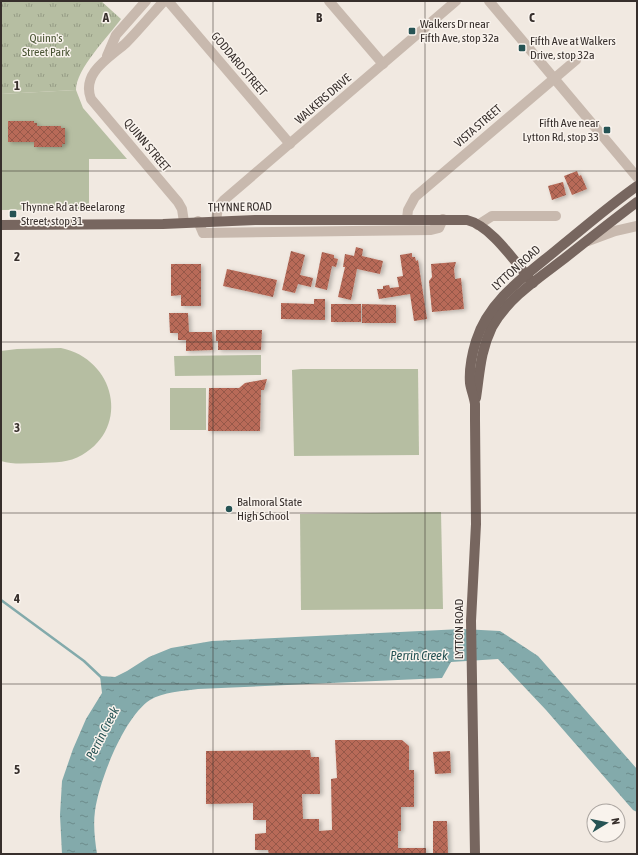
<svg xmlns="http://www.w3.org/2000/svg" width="638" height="855" viewBox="0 0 638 855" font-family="'Asap Condensed',sans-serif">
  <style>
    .grass { fill: url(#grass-tufts) }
    .garden { fill: #b6bea2 }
    .water { fill: url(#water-ripples) }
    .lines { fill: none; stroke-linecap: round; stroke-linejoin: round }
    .stream { stroke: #83aaab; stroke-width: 2.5 }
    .building { fill: url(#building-cross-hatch); filter: url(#shadow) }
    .minor { stroke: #c8b9ae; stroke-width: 10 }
    .major { stroke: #77665f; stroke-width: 10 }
    .grid { fill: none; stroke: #372f2c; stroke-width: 1; stroke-opacity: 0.55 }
    .poi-dot { fill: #265354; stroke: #f9f3ed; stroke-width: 1.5 }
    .labels { text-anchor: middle; stroke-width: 3; stroke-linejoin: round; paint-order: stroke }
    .poi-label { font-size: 12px; fill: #372f2c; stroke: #f9f3ed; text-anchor: start }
    .park-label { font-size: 12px; fill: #485332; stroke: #f9f3ed }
    .street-label { font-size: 12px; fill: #372f2c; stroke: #f9f3ed }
    .water-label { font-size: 13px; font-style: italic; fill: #265354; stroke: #f9f3ed }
    .grid-label { font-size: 13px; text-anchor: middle; font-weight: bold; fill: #372f2c; stroke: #f9f3ed; stroke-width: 3; stroke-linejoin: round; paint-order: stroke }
  </style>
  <defs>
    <pattern id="grass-tufts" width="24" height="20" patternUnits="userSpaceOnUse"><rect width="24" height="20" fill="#b6bea2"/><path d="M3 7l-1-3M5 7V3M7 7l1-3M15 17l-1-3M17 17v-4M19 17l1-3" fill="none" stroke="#959b84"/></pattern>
    <pattern id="water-ripples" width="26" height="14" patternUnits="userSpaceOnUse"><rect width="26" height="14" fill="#83aaab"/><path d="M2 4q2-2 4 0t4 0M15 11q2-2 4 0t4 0" fill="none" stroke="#6c8b8b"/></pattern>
    <pattern id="building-cross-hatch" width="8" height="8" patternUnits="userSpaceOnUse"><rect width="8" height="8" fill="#b86b58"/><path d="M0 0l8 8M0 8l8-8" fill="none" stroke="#965849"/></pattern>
    <filter id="shadow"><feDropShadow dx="2.5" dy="1.5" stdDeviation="2" flood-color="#0004"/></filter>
  </defs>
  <rect width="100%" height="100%" fill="#f1e9e1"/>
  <path class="grass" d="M1 1H101L121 19C108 37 76 69 76 90L1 94Z"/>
  <g class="garden">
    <path d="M76 90 83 108 127 159H89V209L1 210V94Z"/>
    <path d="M61 348C115 359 131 427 82 455 69 463 55 462 40 463 27 463 14 465 1 461V351L17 349Z"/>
    <path d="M261 355V375L175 376 174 356Z"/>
    <path d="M301 369H418L419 455 294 456 292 370Z"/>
    <rect x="170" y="388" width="36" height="42"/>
    <path d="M441 512 443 609 301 610 300 514Z"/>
  </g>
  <path class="water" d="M462 629 500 631 538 656 637 769V812L633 810 546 710 498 659 451 662 442 678 198 689C183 691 163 692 150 700 124 717 99 781 95 811 93 825 95 841 97 854H62L60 815 62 781 73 749 86 719 102 693 100 676 115 677 127 671 149 657 171 648 212 641Z"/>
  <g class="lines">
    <path class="stream" d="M1 600 84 661 102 678"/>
  </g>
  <g class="building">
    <path d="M8 121H34V123H37V126H61V128H65V144H62V147H34V142H8Z"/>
    <path d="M577 171 579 176 581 175 587 189 572 195 564 176Z"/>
    <path d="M563 182 566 195 552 200 548 186Z"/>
    <path d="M356 247 363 249 362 256 383 261 380 274 357 269 351 300 338 297 345 267H343L345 254 354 256Z"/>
    <path d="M291 251 305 255 300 275 313 278 311 287 298 284 295 293 282 290Z"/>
    <path d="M322 252 334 255V258L338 259 336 267 332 266 327 290 315 287Z"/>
    <path d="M412 253V257H415L416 261 418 260 427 319 414 321 410 294 379 299 377 289H383V286L389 285 390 288 399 287 397 277 403 276 400 255Z"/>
    <path d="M456 262 454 269 455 279 461 278 464 309 432 312 429 281 432 277 431 264Z"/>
    <path d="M171 264H201V306H181V295L171 296Z"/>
    <path d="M227 269 277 280 273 297 223 286Z"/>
    <path d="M314 299H325V320L281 319V303L314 304Z"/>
    <rect x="331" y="304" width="30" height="18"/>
    <path d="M362 304 396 305V323H362Z"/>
    <path d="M169 313H188L189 332H212L213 350 186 351V340H178V333H170Z"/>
    <path d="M216 330H262L261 350H218V341H216Z"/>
    <path d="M267 379 264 390H261L260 431H208L209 388H239L245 383Z"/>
    <path d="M335 740H402L409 746V770H414V807H401V831H398V848H426V854H269L268 850H255V834L266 833V820H253V803L206 804V751L310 750 311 757H319L320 794H302L303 819H319V831L332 830 331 779 337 778Z"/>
    <path d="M450 751 451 773 435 774 433 752Z"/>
    <path d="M433 821H447L448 854H433Z"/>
  </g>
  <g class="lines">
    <g class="minor">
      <path d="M164 1C151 15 139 30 126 43 109 58 81 73 91 99L178 202 182 209 184 222"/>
      <path d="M168 1 290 144"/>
      <path d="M329 1 383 64"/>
      <path d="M489 1 637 177"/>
      <path d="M107 56 116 35 146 1"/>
      <path d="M407 219 408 210 415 197 576 60"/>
      <path d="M198 221 203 233 431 230 439 228 443 219"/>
      <path d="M216 221 218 207 224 200 456 1"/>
      <path d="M478 225 492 216H556"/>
      <path d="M588 241 615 231 637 226"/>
    </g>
    <g class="major">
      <path d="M1 225 163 224 255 220H467C492 226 516 264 533 283"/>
      <path d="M476 398C480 372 480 352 492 327 508 298 539 278 565 258 589 239 613 220 637 202"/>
      <path d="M475 854 471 621 476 524 475 420C475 415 475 409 475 404 474 397 471 390 470 383 469 370 472 354 476 341 489 299 528 274 560 247 586 226 610 205 637 186"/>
    </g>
  </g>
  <path class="grid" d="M213 1V854M425 1V854M1 171H637M1 342H637M1 513H637M1 684H637"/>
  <g class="poi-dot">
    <rect x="408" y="27" width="8" height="8" rx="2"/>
    <rect x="518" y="44" width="8" height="8" rx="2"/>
    <rect x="603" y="126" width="8" height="8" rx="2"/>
    <rect x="9" y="210" width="8" height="8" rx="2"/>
    <circle cx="229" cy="509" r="4"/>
  </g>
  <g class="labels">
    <g class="poi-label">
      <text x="420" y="28">Walkers Dr near<tspan x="420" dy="14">Fifth Ave, stop 32a</tspan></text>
      <text x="530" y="45">Fifth Ave at Walkers<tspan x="530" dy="14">Drive, stop 32a</tspan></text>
      <text x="599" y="127" text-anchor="end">Fifth Ave near<tspan x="599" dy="14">Lytton Rd, stop 33</tspan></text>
      <text x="21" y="211">Thynne Rd at Beelarong<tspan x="21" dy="14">Street, stop 31</tspan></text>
      <text x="237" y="506">Balmoral State<tspan x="237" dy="14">High School</tspan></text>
    </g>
    <g class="park-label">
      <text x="46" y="42">Quinn's<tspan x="46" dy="14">Street Park</tspan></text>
    </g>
    <g class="street-label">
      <text transform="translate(239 64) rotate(50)" y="4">GODDARD STREET</text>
      <text transform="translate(323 99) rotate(-41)" y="4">WALKERS DRIVE</text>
      <text transform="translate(478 126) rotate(-41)" y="4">VISTA STREET</text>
      <text transform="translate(147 145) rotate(50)" y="4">QUINN STREET</text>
      <text transform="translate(240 207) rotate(-1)" y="4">THYNNE ROAD</text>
      <text transform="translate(516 268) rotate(-42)" y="4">LYTTON ROAD</text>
      <text transform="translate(459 629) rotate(-90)" y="4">LYTTON ROAD</text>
    </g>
    <g class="water-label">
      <text x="419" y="660">Perrin Creek</text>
      <text transform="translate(102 733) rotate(-63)" y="5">Perrin Creek</text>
    </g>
  </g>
  <g class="grid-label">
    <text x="106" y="22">A</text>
    <text x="319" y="22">B</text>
    <text x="532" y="22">C</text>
    <text x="17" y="90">1</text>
    <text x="17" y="261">2</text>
    <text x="17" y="432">3</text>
    <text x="17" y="603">4</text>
    <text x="17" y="774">5</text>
  </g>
  <rect width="638" height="855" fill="none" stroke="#372f2c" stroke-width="4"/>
  <g transform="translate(606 823) rotate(80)"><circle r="19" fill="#f9f3ed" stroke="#aba5a0"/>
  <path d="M0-3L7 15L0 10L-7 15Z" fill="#265354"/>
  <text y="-6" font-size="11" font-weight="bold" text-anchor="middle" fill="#372f2c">N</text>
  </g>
</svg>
